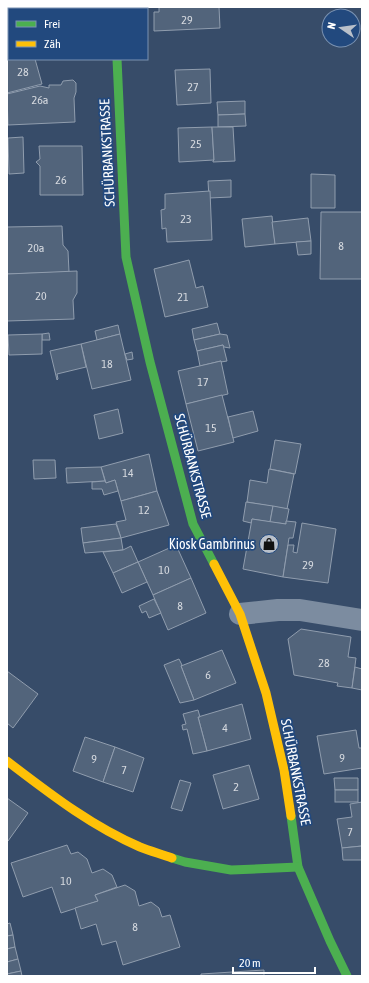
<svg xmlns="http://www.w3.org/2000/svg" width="369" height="983" viewBox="0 0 369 983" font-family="'Asap Condensed',sans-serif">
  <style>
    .building { fill: #52647b; stroke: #909dae }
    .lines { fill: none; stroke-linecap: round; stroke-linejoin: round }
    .street { stroke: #7c8ca0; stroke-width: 22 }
    .fast { stroke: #4caf50; stroke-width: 9 }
    .slow { stroke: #ffc107; stroke-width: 9 }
    .labels { text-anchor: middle; stroke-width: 3.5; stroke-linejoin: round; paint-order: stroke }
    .number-label { font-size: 12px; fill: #d4d8de }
    .street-label { font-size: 14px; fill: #fff; stroke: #22497e }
    .poi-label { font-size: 14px; fill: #fff; stroke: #22497e; text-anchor: end }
  </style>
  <rect width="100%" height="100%" fill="#374c69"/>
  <g class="building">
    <path d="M7 7H23V9H9V16H7Z"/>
    <path d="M159 7H219L220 28 154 31V12H159Z"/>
    <path d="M9 39V59H35L42 84 7 93V40Z"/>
    <path d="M210 69 211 103 177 105 175 70Z"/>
    <path d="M73 80 76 83V92L74 98 75 122 8 125 7 94 40 86 49 88V85H61L63 81Z"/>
    <path d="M245 101V114L218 115 217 102Z"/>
    <path d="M245 114 246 126 218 127V115Z"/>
    <path d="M212 127 214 160 179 162 178 128Z"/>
    <path d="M212 127H233L235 161 213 162V161L214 160Z"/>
    <path d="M23 137 24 173 9 174 8 138Z"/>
    <path d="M39 146H82L83 195H40V166L36 162 40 159Z"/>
    <path d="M311 174 335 175V208H311Z"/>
    <path d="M231 180V197L209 198 208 181Z"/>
    <path d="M210 191 212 240 167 242 166 228 162 229 161 210 165 209V194Z"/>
    <path d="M321 212H362V279H320Z"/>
    <path d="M272 216 275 244 245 247 242 219Z"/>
    <path d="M308 218 311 241 275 244 272 222Z"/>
    <path d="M62 226 63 245 68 251 69 272 7 274V227Z"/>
    <path d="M311 241V254L298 255 296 242Z"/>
    <path d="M189 260 196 288 203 286 208 307 165 317 154 269Z"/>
    <path d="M77 271V293L73 300 74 319 7 321V274Z"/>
    <path d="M217 323 220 334 194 340 192 329Z"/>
    <path d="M118 325 120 334 97 340 95 331Z"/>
    <path d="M49 333 50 340H42V334Z"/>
    <path d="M42 334V354L9 355 8 335Z"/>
    <path d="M120 334 131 380 92 389 81 344Z"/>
    <path d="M220 334 227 335 230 348 224 347 223 345 197 351 194 340Z"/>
    <path d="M81 344 86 367 57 374 58 379 57 380 50 351Z"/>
    <path d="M223 345 227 361 221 362V361L200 366 197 351Z"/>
    <path d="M132 352 133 359 127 360 125 354Z"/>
    <path d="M221 361 228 394 186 404 178 371Z"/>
    <path d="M222 395 234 442 198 451 186 404Z"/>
    <path d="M118 409 123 433 99 439 94 415Z"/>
    <path d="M253 411 258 431 233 438 228 417Z"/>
    <path d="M275 440 301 444 295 474 270 469Z"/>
    <path d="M149 454 157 491 121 501 115 480 106 483 101 467Z"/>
    <path d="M33 460H55L56 478 34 479Z"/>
    <path d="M101 467 105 481 67 483 66 468Z"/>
    <path d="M269 469 294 474 287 509 247 502 250 480 267 483Z"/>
    <path d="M115 480 118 491 104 495 102 489H92V482L105 481 106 483Z"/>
    <path d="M157 491 169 525 121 538 116 522 126 520 121 501Z"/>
    <path d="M246 502 273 506 270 522 252 519 251 523 243 521Z"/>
    <path d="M273 506 289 509 286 524 270 522Z"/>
    <path d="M252 519 286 524V521L296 522 293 538H289L283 577 243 569Z"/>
    <path d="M302 523 336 529 328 583 283 577 288 545H294L293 552 297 553Z"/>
    <path d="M116 524 121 538 83 543 81 528Z"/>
    <path d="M121 538 123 550 85 553 83 543Z"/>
    <path d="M176 545 191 578 153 595 138 562Z"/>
    <path d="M131 546 138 562 113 573 103 552 123 550Z"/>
    <path d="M138 562 147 582 122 593 113 573Z"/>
    <path d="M191 578 206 613 168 630 153 595Z"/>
    <path d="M154 599 161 613 149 618 146 611 142 613 139 606Z"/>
    <path d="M301 629 351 637 348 657 356 658 352 688 337 686 338 683 294 675 288 639Z"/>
    <path d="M222 650 236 683 194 700 181 666Z"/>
    <path d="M179 659 182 665 181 666 194 700 180 703 164 665Z"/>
    <path d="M355 667 362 669V690L352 688Z"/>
    <path d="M7 671 38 694 13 728 7 723Z"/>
    <path d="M242 704 251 739 207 751 198 717Z"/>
    <path d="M198 710 200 717H198L207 751 193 754 187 729 183 730 182 725 186 724 183 714Z"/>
    <path d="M356 730 359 748H362V768L324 774 317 736Z"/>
    <path d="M85 737 115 747 103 782 73 771Z"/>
    <path d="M115 747 144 758 133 792 103 782Z"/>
    <path d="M249 765 259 799 223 809 213 775Z"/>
    <path d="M334 778H358V790H335Z"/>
    <path d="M180 780 191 783 182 811 171 808Z"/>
    <rect x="335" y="790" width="23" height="12"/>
    <path d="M7 798 28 813 8 841 7 840Z"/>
    <path d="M362 802V846L342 848 337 819 352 817 350 804Z"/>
    <path d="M67 845 71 854 78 852 87 859 92 873 103 869 112 875 117 887 95 895 98 901 61 913 52 887 23 897 11 863Z"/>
    <path d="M362 846V860H343L342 848Z"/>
    <path d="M125 885 135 891 139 906 151 902 159 908 162 917 170 915 180 947 123 965 116 941 102 945 96 924 81 929 75 908 98 901 95 895Z"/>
    <path d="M10 923 13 935 7 936V924Z"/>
    <path d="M13 935 15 947 7 949V936Z"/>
    <path d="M15 947 18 959 7 962V949Z"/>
    <path d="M18 959 21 971 7 974V962Z"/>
    <path d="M264 970V976H201V974Z"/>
    <path d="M21 971 22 976H7V974Z"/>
  </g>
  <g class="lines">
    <path class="street" d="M240 614 278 610H300L362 620"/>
    <g class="fast">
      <path d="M114 7 115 9"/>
      <path d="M117 59 126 257 150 362 193 524 214 564"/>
      <path d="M291 816 298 867 330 941 347 976"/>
      <path d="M172 858 185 862 231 870 298 867"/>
    </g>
    <g class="slow">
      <path d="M214 564 240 614 266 693 284 770 291 816"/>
      <path d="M7 761C49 793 91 826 140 847 150 851 161 854 172 858"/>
    </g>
  </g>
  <defs>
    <symbol id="shop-disc" viewBox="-11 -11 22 22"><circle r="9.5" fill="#b9c0ca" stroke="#22497e"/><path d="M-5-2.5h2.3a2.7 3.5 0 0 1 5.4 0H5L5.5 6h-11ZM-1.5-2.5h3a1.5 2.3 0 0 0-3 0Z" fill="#111"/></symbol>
  </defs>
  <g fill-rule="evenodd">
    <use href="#shop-disc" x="258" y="533" width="22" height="22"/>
  </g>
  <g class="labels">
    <g class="number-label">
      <text x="187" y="24">29</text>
      <text x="23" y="76">28</text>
      <text x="193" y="91">27</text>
      <text x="40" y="104">26a</text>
      <text x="196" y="148">25</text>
      <text x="61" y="184">26</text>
      <text x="186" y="223">23</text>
      <text x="341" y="250">8</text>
      <text x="36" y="252">20a</text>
      <text x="41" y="300">20</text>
      <text x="183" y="301">21</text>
      <text x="107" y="368">18</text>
      <text x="203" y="386">17</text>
      <text x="211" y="432">15</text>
      <text x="128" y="477">14</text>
      <text x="144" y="514">12</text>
      <text x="308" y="569">29</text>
      <text x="164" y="574">10</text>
      <text x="180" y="610">8</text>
      <text x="324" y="667">28</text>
      <text x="208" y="679">6</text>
      <text x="225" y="732">4</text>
      <text x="342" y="762">9</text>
      <text x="94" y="763">9</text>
      <text x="124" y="774">7</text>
      <text x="236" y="791">2</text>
      <text x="350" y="836">7</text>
      <text x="66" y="885">10</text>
      <text x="135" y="931">8</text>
    </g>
    <g class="street-label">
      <text transform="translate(107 153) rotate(-93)" y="5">SCHÜRBANKSTRASSE</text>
      <text transform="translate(193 466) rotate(75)" y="5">SCHÜRBANKSTRASSE</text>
      <text transform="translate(296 772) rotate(79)" y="5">SCHÜRBANKSTRASSE</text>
    </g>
    <g class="poi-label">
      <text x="255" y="549">Kiosk Gambrinus</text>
    </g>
  </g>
  <rect width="369" height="983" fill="none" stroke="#ffffff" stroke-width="16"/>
  <rect x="8" y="8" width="140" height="52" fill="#22497e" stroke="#7a92b2"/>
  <rect x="16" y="21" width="20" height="6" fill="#4caf50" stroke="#7a92b2"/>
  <text x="44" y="28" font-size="12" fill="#ffffff">Frei</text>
  <rect x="16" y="41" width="20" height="6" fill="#ffc107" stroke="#7a92b2"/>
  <text x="44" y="48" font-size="12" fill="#ffffff">Zäh</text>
  <g transform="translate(341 28) rotate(283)"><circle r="19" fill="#22497e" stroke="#7a92b2"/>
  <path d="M0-3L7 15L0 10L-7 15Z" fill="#b9c0ca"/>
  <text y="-6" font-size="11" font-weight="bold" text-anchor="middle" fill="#ffffff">N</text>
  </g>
  <path d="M233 967v6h82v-6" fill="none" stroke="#ffffff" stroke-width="2"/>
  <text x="239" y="967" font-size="12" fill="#ffffff" stroke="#22497e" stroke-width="3" paint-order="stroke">20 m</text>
</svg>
